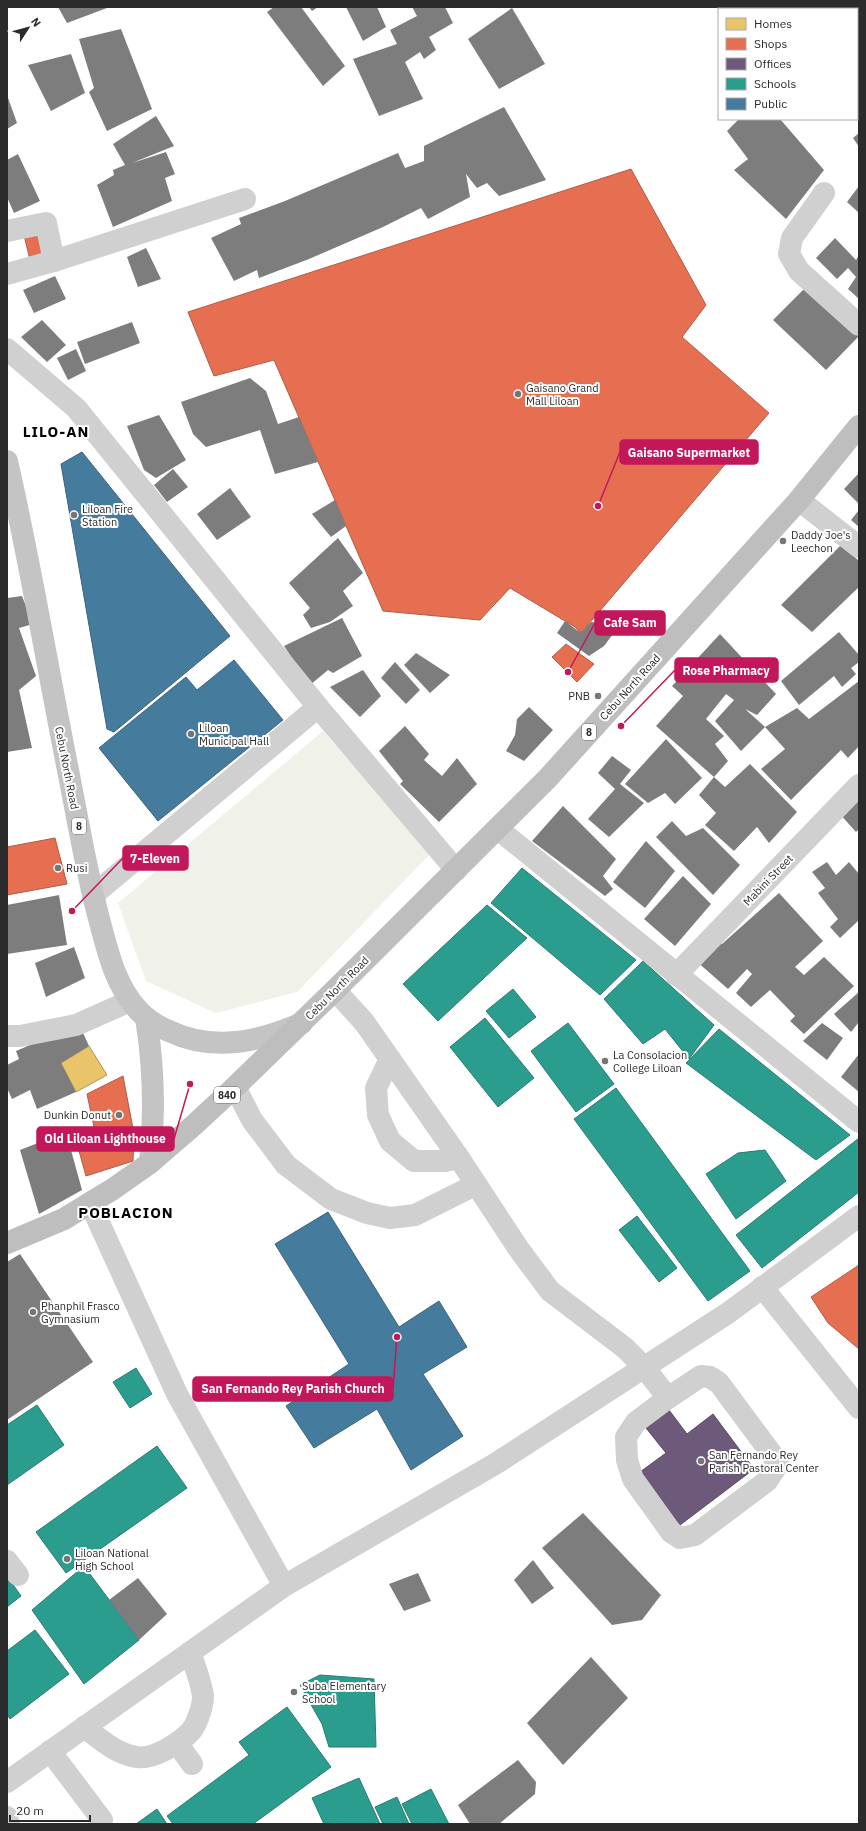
<svg xmlns="http://www.w3.org/2000/svg" width="866" height="1831" viewBox="0 0 866 1831" font-family="'IBM Plex Sans',sans-serif">
  <style>
    .green { fill: #f0f2ea }
    .homes { fill: #e9c46a; stroke: #b09657 }
    .shops { fill: #e76f51; stroke: #af5b46 }
    .offices { fill: #6d597a; stroke: #594b62 }
    .schools { fill: #2a9d8f; stroke: #2a7b71 }
    .public { fill: #457b9d; stroke: #3d637b }
    .building { fill: #7d7d7d }
    .lines { fill: none; stroke-linecap: round; stroke-linejoin: round }
    .minor { stroke: #d0d0d0; stroke-width: 22 }
    .major { stroke: #c4c4c4; stroke-width: 22 }
    .highway { stroke: #bebebe; stroke-width: 22 }
    .poi-dot { fill: #757575; stroke: #fff; stroke-width: 1.5 }
    .labels { text-anchor: middle; stroke-width: 4; stroke-linejoin: round; paint-order: stroke }
    .shield { fill: #fff; stroke: #6b6b6b; stroke-width: 1 }
    .shield-label { font-size: 10px; font-weight: bold; fill: #2b2b2b }
    .poi-label { font-size: 11px; fill: #2b2b2b; stroke: #fff; text-anchor: start }
    .street-label { font-size: 11px; fill: #2b2b2b; stroke: #fff }
    .district-label { font-size: 15px; font-weight: bold; letter-spacing: 1px; fill: #000; stroke: #fff }
    .leader { fill: none; stroke: #c2185b; stroke-width: 1.5 }
    .callout-dot { fill: #c2185b; stroke: #fff; stroke-width: 1.5 }
    .callout { fill: #c2185b; stroke: #c2185b; stroke-width: 1.5 }
    .callout-label { font-size: 12px; text-anchor: middle; font-weight: bold; fill: #fff }
  </style>
  <rect width="100%" height="100%" fill="#fff"/>
  <path class="green" d="M323 731 430 854 297 992 216 1013 146 981 118 903Z"/>
  <path class="homes" d="M89 1046 107 1075 76 1092 61 1063Z"/>
  <g class="shops">
    <path d="M631 169 706 305 682 337 769 413 581 633 575 627 510 588 480 620 383 611 274 360 214 376 188 312Z"/>
    <path d="M42 231 48 256 30 260 24 235Z"/>
    <path d="M566 644 594 664 577 682 552 657Z"/>
    <path d="M55 838 67 884 7 895V847Z"/>
    <path d="M123 1076 134 1134 133 1161 86 1176 76 1140 94 1127 87 1094Z"/>
    <path d="M859 1265V1349L828 1323 811 1297Z"/>
  </g>
  <path class="offices" d="M669 1410 687 1434 713 1414 754 1469 680 1525 640 1472 666 1453 646 1428Z"/>
  <g class="schools">
    <path d="M522 868 636 960 600 995 491 903Z"/>
    <path d="M487 905 527 938 438 1021 403 984Z"/>
    <path d="M643 961 714 1025 689 1059 665 1029 643 1044 604 999Z"/>
    <path d="M513 989 536 1017 509 1038 486 1011Z"/>
    <path d="M485 1018 534 1078 498 1107 450 1047Z"/>
    <path d="M568 1023 614 1084 576 1112 531 1051Z"/>
    <path d="M719 1029 850 1135 816 1160 686 1063Z"/>
    <path d="M616 1088 750 1271 708 1301 574 1119Z"/>
    <path d="M859 1138V1192L762 1268 736 1235Z"/>
    <path d="M765 1150 786 1181 736 1219 706 1174 738 1153Z"/>
    <path d="M637 1216 677 1268 659 1282 619 1230Z"/>
    <path d="M136 1368 152 1394 130 1408 113 1382Z"/>
    <path d="M37 1405 64 1445 7 1485V1425Z"/>
    <path d="M157 1446 187 1488 66 1573 36 1532Z"/>
    <path d="M84 1566 139 1640 84 1684 32 1610Z"/>
    <path d="M7 1576 21 1596 7 1607Z"/>
    <path d="M35 1630 69 1674 10 1719 7 1714V1651Z"/>
    <path d="M320 1675 374 1679 376 1747H329L322 1724 300 1685Z"/>
    <path d="M287 1707 331 1767 253 1824H173L167 1816 249 1755 239 1742Z"/>
    <path d="M359 1778 380 1824H324L312 1798Z"/>
    <path d="M431 1789 449 1824H412L402 1804Z"/>
    <path d="M397 1797 409 1824H383L375 1807Z"/>
    <path d="M157 1809 167 1824H136Z"/>
  </g>
  <g class="public">
    <path d="M82 452 230 636 114 732 107 729 61 464Z"/>
    <path d="M234 660 283 720 158 821 99 748 186 677 197 690Z"/>
    <path d="M328 1212 399 1327 439 1301 467 1347 423 1374 463 1436 411 1470 377 1409 314 1448 286 1406 349 1364 275 1244Z"/>
  </g>
  <g class="building">
    <path d="M58 7H106L107 8 67 23Z"/>
    <path d="M274 7H301L345 66 323 86 267 12Z"/>
    <path d="M309 7H318L312 11Z"/>
    <path d="M346 7H377L386 27 363 41Z"/>
    <path d="M412 7H445L453 23 429 37 436 50 424 59 420 52 405 62 423 99 379 116 353 59 397 44 390 30 417 16Z"/>
    <path d="M818 7H859V19L857 21V9H819Z"/>
    <path d="M512 8 545 64 499 89 468 39Z"/>
    <path d="M121 29 152 109 107 131 89 92 94 88 79 39Z"/>
    <path d="M71 54 85 93 51 111 28 65Z"/>
    <path d="M7 95 17 123 7 129Z"/>
    <path d="M504 107 546 180 499 196 487 183 477 188 466 174 470 197 428 219 421 208 383 227 309 259 259 278 257 270 234 281 211 238 241 224 239 218 285 201 398 153 405 168 424 161V146Z"/>
    <path d="M156 116 174 146 132 163 166 152 175 174 165 178 172 201 113 227 97 185 114 175 113 170 125 165 113 144Z"/>
    <path d="M739 119H780L824 170 786 219 734 170 748 159 727 131Z"/>
    <path d="M859 133V147L853 138Z"/>
    <path d="M18 154 40 201 14 213 7 197V160Z"/>
    <path d="M859 186V213L847 202Z"/>
    <path d="M835 238 856 260 859 255V299L848 289 856 277 848 268 837 279 816 258Z"/>
    <path d="M146 248 161 279 138 287 127 257Z"/>
    <path d="M55 276 66 299 34 313 23 290Z"/>
    <path d="M810 283 859 330V336L826 370 773 320Z"/>
    <path d="M42 320 66 345 47 362 21 337Z"/>
    <path d="M132 322 140 343 85 364 77 342Z"/>
    <path d="M76 349 86 371 68 380 57 358Z"/>
    <path d="M250 378 266 391 278 424 299 417 318 462 275 474 260 430 206 447 193 434 181 402Z"/>
    <path d="M159 415 186 460 156 478 144 470 127 426Z"/>
    <path d="M173 469 188 487 167 502 154 485Z"/>
    <path d="M858 474 859 476V504L844 489Z"/>
    <path d="M230 488 251 517 217 540 197 514Z"/>
    <path d="M335 500 346 526 331 537 312 514Z"/>
    <path d="M859 510V527L851 520Z"/>
    <path d="M338 538 363 573 343 591 353 606 330 622 311 628 303 615 310 608 289 583Z"/>
    <path d="M841 545 859 561V587L812 632 781 605Z"/>
    <path d="M22 596 33 624 19 628 36 676 19 690 32 748 7 752V598Z"/>
    <path d="M342 618 362 656 333 673 328 670 310 685 284 646Z"/>
    <path d="M565 621 581 633 591 622 603 623 613 634 604 646 589 656 557 633Z"/>
    <path d="M839 632 859 655V662L851 668 856 674 842 687 834 676 799 705 781 681Z"/>
    <path d="M720 634 776 694 757 715 745 709 765 727 741 751 715 721 734 700 726 694 706 719 724 736 715 744 728 761 714 777 725 787 750 764 797 812 769 843 757 827 734 851 705 825 716 813 699 795 714 777 656 726 683 696 672 686Z"/>
    <path d="M416 653 450 675 430 693 404 665Z"/>
    <path d="M395 662 420 690 406 704 381 678Z"/>
    <path d="M363 670 381 696 360 717 330 687Z"/>
    <path d="M859 681V746L848 758 841 750 791 800 761 769 785 749 765 727 797 708 809 719Z"/>
    <path d="M529 707 553 730 524 761 506 751 515 735 517 719Z"/>
    <path d="M405 726 429 754 424 760 442 776 457 758 477 784 439 822 400 784 403 781 379 751Z"/>
    <path d="M666 739 702 778 675 804 665 793 648 803 625 784Z"/>
    <path d="M612 756 631 770 620 784 644 803 609 837 588 819 615 789 598 773Z"/>
    <path d="M859 792V829L856 832 839 813Z"/>
    <path d="M563 806 616 859 603 876 613 889 605 896 532 841Z"/>
    <path d="M672 821 686 836 703 828 740 865 713 895 656 837Z"/>
    <path d="M646 841 675 871 645 908 613 882Z"/>
    <path d="M827 862 836 875 849 862 859 874V920L840 938 830 927 838 919 818 893 825 888 812 872Z"/>
    <path d="M683 876 711 904 675 946 644 919Z"/>
    <path d="M779 893 823 941 795 967 804 975 824 957 854 986 804 1034 790 1021 795 1016 770 990 751 1007 736 993 752 974 747 969 728 989 695 960 717 939 722 944Z"/>
    <path d="M59 895 67 945 7 954V905Z"/>
    <path d="M74 947 85 978 46 997 35 963Z"/>
    <path d="M859 992V1022L851 1032 834 1014Z"/>
    <path d="M822 1023 843 1038 827 1060 803 1041Z"/>
    <path d="M79 1024 89 1046 61 1063 76 1092 37 1109 30 1090 12 1099 7 1088V1065L19 1059 16 1051Z"/>
    <path d="M859 1054V1092L841 1077Z"/>
    <path d="M66 1132 82 1190 39 1214 20 1150Z"/>
    <path d="M20 1254 93 1362 7 1420V1262Z"/>
    <path d="M583 1513 661 1595 642 1620 612 1625 542 1548Z"/>
    <path d="M533 1560 554 1588 532 1604 514 1580Z"/>
    <path d="M418 1573 431 1601 404 1611 389 1584Z"/>
    <path d="M138 1578 167 1614 139 1640 109 1600Z"/>
    <path d="M591 1657 628 1698 563 1765 527 1723Z"/>
    <path d="M518 1760 536 1782 535 1794 499 1824H470L458 1805Z"/>
  </g>
  <g class="lines">
    <g class="minor">
      <path d="M824 193 792 238 789 254 799 271 859 325"/>
      <path d="M7 231 46 223 54 261"/>
      <path d="M7 274 54 261 245 199"/>
      <path d="M7 349 76 408 318 707 456 870"/>
      <path d="M799 500 859 547"/>
      <path d="M498 829 859 1122"/>
      <path d="M93 895 318 707"/>
      <path d="M676 975 859 785"/>
      <path d="M335 990 364 1022 459 1158 518 1248 550 1291 625 1348 644 1367 668 1398"/>
      <path d="M7 1036H20L76 1025 130 1001"/>
      <path d="M390 1059 376 1088 378 1115 390 1141 414 1161H445L459 1158"/>
      <path d="M235 1087 252 1120 286 1165 331 1199 367 1213 390 1218 415 1215 475 1185"/>
      <path d="M90 1203 177 1394 284 1586"/>
      <path d="M762 1287 859 1408"/>
      <path d="M701 1376 710 1377 719 1383 771 1453 778 1464 767 1481 695 1535 680 1538 671 1532 633 1479 627 1460 626 1437 636 1422 668 1398Z"/>
      <path d="M7 1561 18 1575"/>
      <path d="M84 1727C100 1739 116 1754 137 1757 153 1760 180 1743 191 1731 197 1724 203 1706 203 1696 201 1682 195 1666 190 1652"/>
      <path d="M177 1743 192 1764"/>
      <path d="M50 1751 102 1820"/>
      <path d="M7 1782 284 1586 495 1464 728 1313 859 1216"/>
      <path d="M7 1817 9 1824"/>
    </g>
    <g class="major">
      <path d="M7 461C30 562 47 664 67 765 77 815 85 865 98 915 107 948 114 984 138 1010 146 1019 157 1026 169 1031 213 1052 259 1042 302 1023"/>
      <path d="M146 1018C154 1067 155 1114 150 1163"/>
    </g>
    <path class="highway" d="M7 1243 64 1219 113 1189 150 1163 194 1125 235 1087 335 990 548 778 799 500 859 426"/>
  </g>
  <g class="poi-dot">
    <circle cx="518" cy="394" r="4"/>
    <circle cx="74" cy="515" r="4"/>
    <circle cx="783" cy="541" r="4"/>
    <circle cx="598" cy="696" r="4"/>
    <circle cx="191" cy="734" r="4"/>
    <circle cx="58" cy="868" r="4"/>
    <circle cx="605" cy="1061" r="4"/>
    <circle cx="119" cy="1115" r="4"/>
    <circle cx="33" cy="1312" r="4"/>
    <circle cx="701" cy="1461" r="4"/>
    <circle cx="67" cy="1559" r="4"/>
    <circle cx="294" cy="1692" r="4"/>
  </g>
  <g class="labels">
    <g class="shield">
      <rect x="582" y="724" width="14" height="16" rx="3"/>
      <rect x="72" y="818" width="14" height="16" rx="3"/>
      <rect x="214" y="1087" width="26" height="16" rx="3"/>
    </g>
    <g class="shield-label">
      <text x="589" y="736">8</text>
      <text x="79" y="830">8</text>
      <text x="227" y="1099">840</text>
    </g>
    <g class="poi-label">
      <text x="526" y="392">Gaisano Grand<tspan x="526" dy="13">Mall Liloan</tspan></text>
      <text x="82" y="513">Liloan Fire<tspan x="82" dy="13">Station</tspan></text>
      <text x="791" y="539">Daddy Joe's<tspan x="791" dy="13">Leechon</tspan></text>
      <text x="590" y="700" text-anchor="end">PNB</text>
      <text x="199" y="732">Liloan<tspan x="199" dy="13">Municipal Hall</tspan></text>
      <text x="66" y="872">Rusi</text>
      <text x="613" y="1059">La Consolacion<tspan x="613" dy="13">College Liloan</tspan></text>
      <text x="111" y="1119" text-anchor="end">Dunkin Donut</text>
      <text x="41" y="1310">Phanphil Frasco<tspan x="41" dy="13">Gymnasium</tspan></text>
      <text x="709" y="1459">San Fernando Rey<tspan x="709" dy="13">Parish Pastoral Center</tspan></text>
      <text x="75" y="1557">Liloan National<tspan x="75" dy="13">High School</tspan></text>
      <text x="302" y="1690">Suba Elementary<tspan x="302" dy="13">School</tspan></text>
    </g>
    <g class="street-label">
      <text transform="translate(630 687) rotate(-48)" y="4">Cebu North Road</text>
      <text transform="translate(67 768) rotate(79)" y="4">Cebu North Road</text>
      <text transform="translate(768 880) rotate(-46)" y="4">Mabini Street</text>
      <text transform="translate(337 988) rotate(-45)" y="4">Cebu North Road</text>
    </g>
    <g class="district-label">
      <text x="56" y="437">LILO-AN</text>
      <text x="126" y="1218">POBLACION</text>
    </g>
  </g>
  <path class="leader" d="M598 506L620 452M568 672L595 623M621 726L675 670M72 911L123 858M190 1084L174 1139M397 1337L393 1389"/>
  <g class="callout-dot">
    <circle cx="598" cy="506" r="4"/>
    <circle cx="568" cy="672" r="4"/>
    <circle cx="621" cy="726" r="4"/>
    <circle cx="72" cy="911" r="4"/>
    <circle cx="190" cy="1084" r="4"/>
    <circle cx="397" cy="1337" r="4"/>
  </g>
  <g class="callout">
    <rect x="620" y="440" width="138" height="24" rx="4"/>
    <rect x="595" y="611" width="70" height="24" rx="4"/>
    <rect x="675" y="658" width="103" height="24" rx="4"/>
    <rect x="123" y="846" width="65" height="24" rx="4"/>
    <rect x="37" y="1127" width="137" height="24" rx="4"/>
    <rect x="193" y="1377" width="200" height="24" rx="4"/>
  </g>
  <g class="callout-label">
    <text x="689" y="457">Gaisano Supermarket</text>
    <text x="630" y="627">Cafe Sam</text>
    <text x="726" y="675">Rose Pharmacy</text>
    <text x="155" y="863">7-Eleven</text>
    <text x="105" y="1143">Old Liloan Lighthouse</text>
    <text x="293" y="1393">San Fernando Rey Parish Church</text>
  </g>
  <rect width="866" height="1831" fill="none" stroke="#2b2b2b" stroke-width="16"/>
  <rect x="718" y="8" width="140" height="112" fill="#ffffff" stroke="#aaaaaa"/>
  <rect x="726" y="18" width="20" height="12" fill="#e9c46a" stroke="#aaaaaa"/>
  <text x="754" y="28" font-size="12" fill="#2b2b2b">Homes</text>
  <rect x="726" y="38" width="20" height="12" fill="#e76f51" stroke="#aaaaaa"/>
  <text x="754" y="48" font-size="12" fill="#2b2b2b">Shops</text>
  <rect x="726" y="58" width="20" height="12" fill="#6d597a" stroke="#aaaaaa"/>
  <text x="754" y="68" font-size="12" fill="#2b2b2b">Offices</text>
  <rect x="726" y="78" width="20" height="12" fill="#2a9d8f" stroke="#aaaaaa"/>
  <text x="754" y="88" font-size="12" fill="#2b2b2b">Schools</text>
  <rect x="726" y="98" width="20" height="12" fill="#457b9d" stroke="#aaaaaa"/>
  <text x="754" y="108" font-size="12" fill="#2b2b2b">Public</text>
  <g transform="translate(28 28) rotate(54)" stroke="#ffffff" stroke-width="3" paint-order="stroke">
  <path d="M0-3L7 15L0 10L-7 15Z" fill="#2b2b2b"/>
  <text y="-6" font-size="11" font-weight="bold" text-anchor="middle" fill="#2b2b2b">N</text>
  </g>
  <path d="M10 1815v6h80v-6" fill="none" stroke="#2b2b2b" stroke-width="2"/>
  <text x="16" y="1815" font-size="12" fill="#2b2b2b" stroke="#ffffff" stroke-width="3" paint-order="stroke">20 m</text>
</svg>
